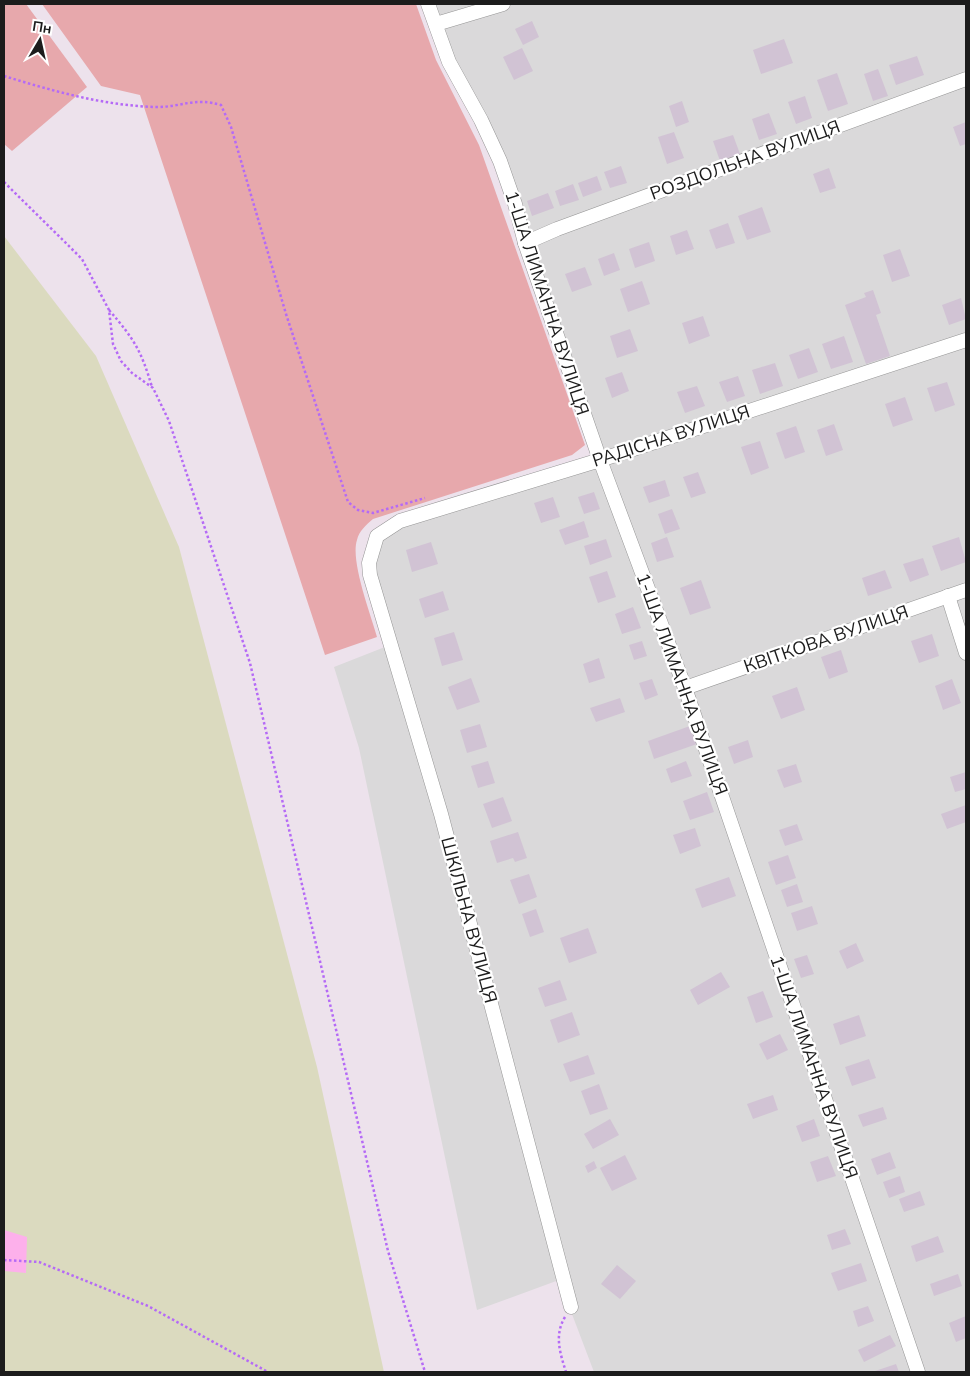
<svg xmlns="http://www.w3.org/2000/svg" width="970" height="1376" viewBox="0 0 970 1376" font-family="Mulish,sans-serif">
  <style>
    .residential { fill: #dad9da }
    .grass { fill: #e7a8ac }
    .wetland { fill: #dbdabf }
    .sand { fill: #fdb0eb }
    .building { fill: #d1c3d4 }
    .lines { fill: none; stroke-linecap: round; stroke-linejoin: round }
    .minor-casing { stroke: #969696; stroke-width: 15 }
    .path { stroke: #b56af6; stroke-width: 2.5; stroke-dasharray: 2.5 2.5; stroke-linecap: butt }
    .minor { stroke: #fff; stroke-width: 14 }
    .labels { text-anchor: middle; stroke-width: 4.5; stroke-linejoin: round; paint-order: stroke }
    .street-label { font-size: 18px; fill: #1c1c1c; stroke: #fff }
  </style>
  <rect width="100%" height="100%" fill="#ede2ec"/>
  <path class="residential" d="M428 4H966V1372H594L559 1280 477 1310 359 748 334 667 390 645 374 590 377 536 600 460 515 204Z"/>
  <g class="grass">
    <path d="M4 4H26L87 87 12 151 4 144Z"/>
    <path d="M42 4H416L436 60 479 145 585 445 572 455 373 519C366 525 359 531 357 540 350 561 371 615 377 637L325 655 140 95 101 86Z"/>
  </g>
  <path class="wetland" d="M4 236 96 356 179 547 317 1067 384 1372H4Z"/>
  <path class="sand" d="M4 1230 27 1237 26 1273 4 1271Z"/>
  <g class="building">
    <path d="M532 21 539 37 523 45 515 29Z"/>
    <path d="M784 39 793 63 761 74 753 50Z"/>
    <path d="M522 48 533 71 514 80 503 57Z"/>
    <path d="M917 56 924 75 896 85 889 65Z"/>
    <path d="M878 69 888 96 873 101 864 74Z"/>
    <path d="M837 73 848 104 828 111 817 80Z"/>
    <path d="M805 96 812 118 796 124 788 102Z"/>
    <path d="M682 101 689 122 676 127 669 106Z"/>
    <path d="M769 113 777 134 759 140 752 119Z"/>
    <path d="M966 122V144L960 146 953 127Z"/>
    <path d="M674 132 684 158 667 164 658 137Z"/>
    <path d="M733 135 740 154 720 161 713 141Z"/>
    <path d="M621 166 627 183 610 188 604 172Z"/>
    <path d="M829 168 836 188 820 193 813 174Z"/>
    <path d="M597 176 602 190 583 197 578 183Z"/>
    <path d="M573 184 579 200 560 206 555 191Z"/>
    <path d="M548 193 554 208 532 216 527 201Z"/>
    <path d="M762 207 771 232 747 240 738 216Z"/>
    <path d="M728 223 735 243 716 249 709 230Z"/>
    <path d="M687 230 694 249 676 255 670 236Z"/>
    <path d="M649 242 655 261 635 268 629 249Z"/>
    <path d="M900 249 910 276 892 282 883 255Z"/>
    <path d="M614 253 620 270 604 276 598 259Z"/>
    <path d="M585 267 592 285 572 292 565 274Z"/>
    <path d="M642 281 650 304 628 312 620 289Z"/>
    <path d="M873 290 881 313 876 315 890 356 866 364 845 305 866 297 864 293Z"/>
    <path d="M961 298 966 319 949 325 942 305Z"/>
    <path d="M703 316 710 336 689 344 682 323Z"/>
    <path d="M630 329 638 351 617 358 610 336Z"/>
    <path d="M844 336 853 362 831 369 822 344Z"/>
    <path d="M809 348 818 372 798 379 789 355Z"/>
    <path d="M775 363 783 386 760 394 752 370Z"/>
    <path d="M622 372 629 391 612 398 605 378Z"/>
    <path d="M738 376 745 396 727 402 719 382Z"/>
    <path d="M947 382 955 405 935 412 927 388Z"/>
    <path d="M697 386 705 406 685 413 677 392Z"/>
    <path d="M905 397 913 420 893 427 885 404Z"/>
    <path d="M834 424 843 450 826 456 817 430Z"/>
    <path d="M796 426 805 452 785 459 776 433Z"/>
    <path d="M760 441 769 468 751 475 741 447Z"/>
    <path d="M698 472 706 493 691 498 683 477Z"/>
    <path d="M665 480 670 496 649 503 643 487Z"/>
    <path d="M594 492 600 509 584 514 578 497Z"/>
    <path d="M553 497 560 517 541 523 534 503Z"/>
    <path d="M672 509 680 529 665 534 658 514Z"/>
    <path d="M584 521 589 537 565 545 559 530Z"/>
    <path d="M667 537 674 557 657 562 651 543Z"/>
    <path d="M959 537 966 562 941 571 932 546Z"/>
    <path d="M606 539 612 557 590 565 584 546Z"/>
    <path d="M431 542 438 564 412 572 406 550Z"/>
    <path d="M923 558 929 575 910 582 903 564Z"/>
    <path d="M885 570 892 588 868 596 862 578Z"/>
    <path d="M607 571 616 597 598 603 589 577Z"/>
    <path d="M701 580 711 608 690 615 680 588Z"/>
    <path d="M443 591 449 610 425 618 419 599Z"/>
    <path d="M633 607 641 628 622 634 615 614Z"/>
    <path d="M454 632 463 660 442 666 434 638Z"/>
    <path d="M932 634 939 656 919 663 911 641Z"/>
    <path d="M642 641 647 656 634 660 629 645Z"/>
    <path d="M841 650 848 672 829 679 821 657Z"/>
    <path d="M599 658 605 678 589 683 583 664Z"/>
    <path d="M471 678 480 702 457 710 448 687Z"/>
    <path d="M652 679 658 695 645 700 639 683Z"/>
    <path d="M952 679 961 703 943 710 935 686Z"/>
    <path d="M797 687 805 710 781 719 772 696Z"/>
    <path d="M620 698 625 712 596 722 590 708Z"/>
    <path d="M480 724 487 747 467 753 460 730Z"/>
    <path d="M690 726 697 744 654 759 648 741Z"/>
    <path d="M748 740 753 757 734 764 728 747Z"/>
    <path d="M488 761 495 783 478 788 471 766Z"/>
    <path d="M686 761 692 776 671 783 666 769Z"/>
    <path d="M796 764 802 782 784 788 777 770Z"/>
    <path d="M966 772V789L955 792 950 777Z"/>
    <path d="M707 792 714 812 690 820 683 801Z"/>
    <path d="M503 797 512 821 492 828 483 804Z"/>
    <path d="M966 805V822L947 829 941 814Z"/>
    <path d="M797 824 803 840 785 846 779 830Z"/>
    <path d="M695 828 701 846 680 854 673 835Z"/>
    <path d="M518 832 527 858 515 862 513 858 497 863 490 841Z"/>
    <path d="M788 855 796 878 776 885 768 862Z"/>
    <path d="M529 874 537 897 519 904 510 880Z"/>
    <path d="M729 877 736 896 702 908 695 889Z"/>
    <path d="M797 884 803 902 787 907 781 890Z"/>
    <path d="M812 906 818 924 797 931 791 913Z"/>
    <path d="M536 909 544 932 530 937 522 914Z"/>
    <path d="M588 928 597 953 569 963 560 938Z"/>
    <path d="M856 943 864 961 847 969 839 951Z"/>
    <path d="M807 955 814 974 801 978 794 959Z"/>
    <path d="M721 972 730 987 698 1005 690 990Z"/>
    <path d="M560 980 567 1000 545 1007 538 988Z"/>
    <path d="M763 991 773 1017 756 1023 747 997Z"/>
    <path d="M572 1012 580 1035 558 1043 550 1020Z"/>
    <path d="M859 1015 866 1036 840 1045 833 1024Z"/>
    <path d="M780 1034 788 1050 767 1060 759 1044Z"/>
    <path d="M588 1055 595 1074 570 1082 563 1064Z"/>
    <path d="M869 1059 876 1078 852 1086 845 1067Z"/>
    <path d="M599 1084 608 1109 590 1115 581 1091Z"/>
    <path d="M773 1095 778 1110 753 1119 747 1104Z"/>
    <path d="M883 1107 887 1119 863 1127 858 1115Z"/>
    <path d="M610 1119 619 1135 593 1149 584 1134Z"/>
    <path d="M814 1119 820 1136 802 1142 796 1126Z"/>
    <path d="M890 1152 896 1168 877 1175 871 1159Z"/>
    <path d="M625 1155 637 1179 612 1191 600 1168Z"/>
    <path d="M828 1156 836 1176 817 1182 810 1162Z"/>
    <path d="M594 1161 597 1168 588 1173 585 1166Z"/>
    <path d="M900 1176 905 1192 889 1198 883 1182Z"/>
    <path d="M920 1191 925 1205 904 1212 899 1199Z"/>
    <path d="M845 1229 851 1244 832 1250 827 1235Z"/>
    <path d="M938 1236 944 1252 916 1262 911 1246Z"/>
    <path d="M861 1263 867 1281 838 1291 831 1273Z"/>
    <path d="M617 1265 636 1281 620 1299 601 1284Z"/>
    <path d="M958 1274 962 1286 934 1296 930 1284Z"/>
    <path d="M868 1306 874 1321 858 1327 853 1311Z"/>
    <path d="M966 1316V1338L956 1342 949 1323Z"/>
    <path d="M890 1335 896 1346 864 1362 858 1350Z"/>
    <path d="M896 1364 899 1372H872Z"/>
  </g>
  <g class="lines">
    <defs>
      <g id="minor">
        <path d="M428 4 449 62 481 120 500 161 515 204 525 243 600 460 685 688 918 1372"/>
        <path d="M436 24 503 4"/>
        <path d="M525 243 557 229 966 79"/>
        <path d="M948 596 966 653"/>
        <path d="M685 688 966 590"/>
        <path d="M571 1307 441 814 370 575 369 563 377 536 400 521 600 460 966 340"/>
      </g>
    </defs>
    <use href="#minor" class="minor-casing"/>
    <g class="path">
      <path d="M4 76C53 91 105 106 157 107 182 107 194 97 221 105L231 127 286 314 348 502 358 510 373 513 425 498"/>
      <path d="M4 182 82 259 109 310 113 344 121 361 132 373 153 388 169 421 250 663 388 1251 425 1372"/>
      <path d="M109 310C134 339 141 350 152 387"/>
      <path d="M4 1260 39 1262 148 1306 268 1372"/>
      <path d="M565 1317C554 1335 560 1353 566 1372"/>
    </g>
    <use href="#minor" class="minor"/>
  </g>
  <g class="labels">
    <g class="street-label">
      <text transform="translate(745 160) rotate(-20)" y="6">РОЗДОЛЬНА ВУЛИЦЯ</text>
      <text transform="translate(547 303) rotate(72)" y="6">1-ША ЛИМАННА ВУЛИЦЯ</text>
      <text transform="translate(671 436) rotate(-18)" y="6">РАДІСНА ВУЛИЦЯ</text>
      <text transform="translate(826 639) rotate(-19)" y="6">КВІТКОВА ВУЛИЦЯ</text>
      <text transform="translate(682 684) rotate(70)" y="6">1-ША ЛИМАННА ВУЛИЦЯ</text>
      <text transform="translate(469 920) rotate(75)" y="6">ШКІЛЬНА ВУЛИЦЯ</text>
      <text transform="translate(814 1067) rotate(71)" y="6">1-ША ЛИМАННА ВУЛИЦЯ</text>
    </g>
  </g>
  <rect width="970" height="1376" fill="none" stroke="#1c1c1c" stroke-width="10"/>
  <g transform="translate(40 40) rotate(9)" stroke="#ffffff" stroke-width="4" paint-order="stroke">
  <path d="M0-4L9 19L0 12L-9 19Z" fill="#1c1c1c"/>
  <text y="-8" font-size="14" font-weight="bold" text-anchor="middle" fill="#1c1c1c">Пн</text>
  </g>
</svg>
